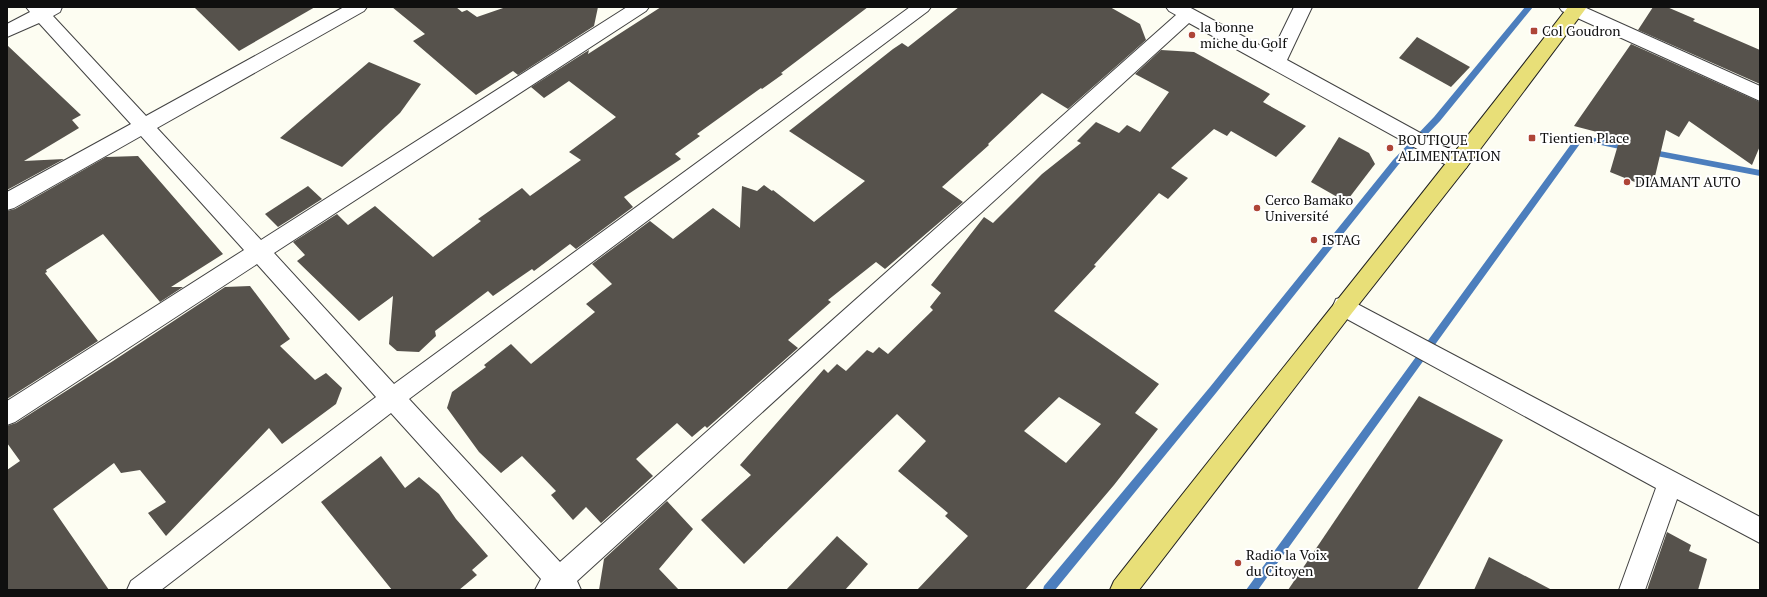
<svg xmlns="http://www.w3.org/2000/svg" width="1767" height="597" viewBox="0 0 1767 597" font-family="'PT Serif',serif">
  <style>
    .lines { fill: none; stroke-linecap: round; stroke-linejoin: round }
    .stream { fill: #4c7ebd; fill-rule: evenodd }
    .building { fill: #56524c; fill-rule: evenodd }
    .minor-casing { stroke: #424242; stroke-width: 2 }
    .major-casing { stroke: #202020; stroke-width: 2 }
    .minor { fill: #fff; fill-rule: evenodd }
    .major { fill: #e8df78; fill-rule: evenodd }
    .poi-dot { fill: #ae4537; stroke: #fff; stroke-width: 1.5 }
    .labels { text-anchor: middle; stroke-width: 4; stroke-linejoin: round; paint-order: stroke }
    .poi-label { font-size: 14px; fill: #0f0f0f; stroke: #fff; text-anchor: start }
  </style>
  <rect width="100%" height="100%" fill="#fdfdf2"/>
  <g class="lines">
    <g class="stream">
      <path d="M1525 7H1533L1440 121 1399 164 1216 393 1055 590H1043L1044 586 1210 387 1393 160 1434 117Z"/>
      <path d="M1580 135 1629 145 1633 148 1629 151 1582 141 1258 590H1246L1577 136Z"/>
      <path d="M1649 149 1760 170V176L1646 154 1645 152Z"/>
    </g>
  </g>
  <g class="building">
    <path d="M194 7H315L239 51Z"/>
    <path d="M392 7H456L462 12 467 10 477 17 506 7H598L594 26 518 75 513 71 476 95 413 41 425 34Z"/>
    <path d="M661 7H868L781 73 783 74 762 89 761 88 697 134 700 136 675 154 681 159 624 197 633 207 576 249 570 244 534 271 532 269 493 296 488 291 435 331 436 336 419 352 397 351 389 344 393 296 359 321 297 261 305 255 293 242 337 214 348 225 375 206 433 257 481 221 478 219 522 188 530 196 581 160 569 152 616 117 569 81 544 98 531 87 589 50 588 54Z"/>
    <path d="M959 7H1110L1140 24 1146 40 1068 109 1042 93 988 144 989 145 942 187 963 202 885 269 876 262 828 300 831 302 788 340 798 348 707 428 705 426 692 437 677 423 636 459 653 476 601 523 586 507 573 520 551 495 556 491 522 456 501 473 479 452 447 408 452 392 486 367 484 365 511 344 531 364 595 312 586 304 612 284 592 264 650 221 673 239 713 208 740 228 742 186 757 191 764 185 772 191 773 190 814 222 865 181 789 131 893 49 902 43 908 47Z"/>
    <path d="M1653 7H1667L1695 19 1693 21 1760 50V84L1638 30Z"/>
    <path d="M1417 37 1470 67 1451 87 1399 58Z"/>
    <path d="M1631 44 1760 102V146L1752 165 1689 121 1679 137 1666 130 1652 189 1610 172 1620 138 1574 126Z"/>
    <path d="M7 45 81 115 72 120 79 128 24 161 64 159 7 190Z"/>
    <path d="M1161 50 1194 52 1270 94 1263 102 1306 126 1276 157 1231 131 1227 136 1214 129 1171 168 1188 178 1168 199 1159 193 1094 265 1096 266 1054 311 1159 384 1135 413 1158 429 1114 485 1025 590H917L968 536 945 516 948 513 898 471 926 441 897 414 744 564 701 520 751 475 740 465 824 369 828 373 837 364 846 371 867 350 873 353 879 347 888 354 933 310 930 307 941 293 931 285 984 217 993 223 1042 174 1081 143 1077 141 1096 122 1119 133 1127 125 1140 132 1169 92 1135 74ZM1059 397 1101 424 1066 463 1024 431Z"/>
    <path d="M369 62 421 84 400 113 342 167 280 138Z"/>
    <path d="M1339 137 1369 153 1375 164 1346 202 1311 182Z"/>
    <path d="M138 156 223 254 171 287H183L160 302 103 234 46 270 47 272 45 273 98 341 7 399V211L15 209 106 157Z"/>
    <path d="M308 186 322 199 278 227 265 214Z"/>
    <path d="M250 286 290 339 280 346 315 380 326 373 342 388 336 404 282 444 269 428 166 536 148 513 166 502 140 470 121 473 114 463 53 509 109 590H7V470L20 461 7 443V426L16 423 113 361 225 287Z"/>
    <path d="M1419 396 1503 440 1417 590H1288Z"/>
    <path d="M381 456 405 488 419 477 439 494 456 519 488 556 472 570 477 575 459 590H392L321 502Z"/>
    <path d="M667 501 693 529 659 569 679 590H599L604 559Z"/>
    <path d="M1667 532 1691 545 1689 551 1707 559 1698 590H1647Z"/>
    <path d="M837 536 868 564 845 590H786Z"/>
    <path d="M1489 557 1552 590H1474Z"/>
  </g>
  <g class="lines">
    <defs>
      <g id="minor">
        <path d="M26 7H62L60 12 53 16 146 116 344 7H367L364 11 157 128 261 240 627 7H649L646 11 274 253 394 384 910 7H931L928 11 409 399 560 562 1176 15 1169 11 1166 7H1189L1272 52 1294 7H1312L1287 60 1466 158 1469 163 1466 168 1459 171 1452 168 1189 23 577 581 581 590H535L541 579 391 413 161 590H127L131 581 376 397 257 264 15 422 7 425V401L244 250 141 136 14 208 7 210V192L131 124 39 23 7 37V24L30 12Z"/>
        <path d="M1559 7H1584L1760 86V101L1562 11Z"/>
        <path d="M1344 297 1760 517V543L1677 499 1645 590H1619L1656 488 1336 313 1333 306 1336 299Z"/>
      </g>
      <path id="major" d="M1568 7H1587L1466 168 1352 313 1139 590H1110L1114 581C1265 389 1419 200 1568 7Z"/>
    </defs>
    <use href="#minor" class="minor-casing"/>
    <use href="#major" class="major-casing"/>
    <use href="#minor" class="minor"/>
    <use href="#major" class="major"/>
  </g>
  <g class="poi-dot">
    <rect x="1530" y="27" width="8" height="8" rx="2"/>
    <circle cx="1192" cy="35" r="4"/>
    <rect x="1528" y="134" width="8" height="8" rx="2"/>
    <circle cx="1390" cy="148" r="4"/>
    <circle cx="1627" cy="182" r="4"/>
    <circle cx="1257" cy="208" r="4"/>
    <circle cx="1314" cy="240" r="4"/>
    <circle cx="1238" cy="563" r="4"/>
  </g>
  <g class="labels">
    <g class="poi-label">
      <text x="1200" y="32">la bonne<tspan x="1200" dy="16">miche du Golf</tspan></text>
      <text x="1542" y="36">Col Goudron</text>
      <text x="1540" y="143">Tientien Place</text>
      <text x="1398" y="145">BOUTIQUE<tspan x="1398" dy="16">ALIMENTATION</tspan></text>
      <text x="1635" y="187">DIAMANT AUTO</text>
      <text x="1265" y="205">Cerco Bamako<tspan x="1265" dy="16">Université</tspan></text>
      <text x="1322" y="245">ISTAG</text>
      <text x="1246" y="560">Radio la Voix<tspan x="1246" dy="16">du Citoyen</tspan></text>
    </g>
  </g>
  <rect width="1767" height="597" fill="none" stroke="#0f0f0f" stroke-width="16"/>
</svg>
